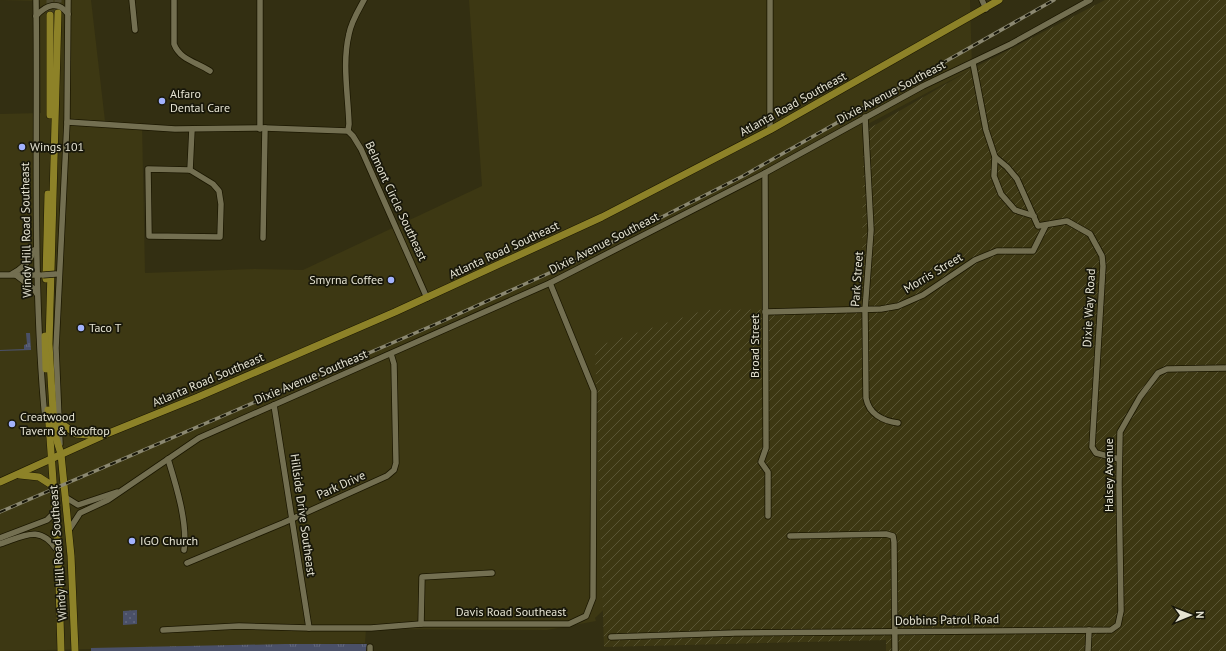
<svg xmlns="http://www.w3.org/2000/svg" width="1226" height="651" viewBox="0 0 1226 651" font-family="'PT Sans',sans-serif">
  <style>
    .built { fill: #3d3813 }
    .industrial { fill: url(#industrial-furrows) }
    .grass { fill: url(#grass-tufts) }
    .park { fill: url(#park-dots) }
    .lines { fill: none; stroke-linecap: round; stroke-linejoin: round }
    .major-tunnel { stroke: #4e4a2f; stroke-width: 7; stroke-dasharray: 7 3.5; stroke-linecap: butt }
    .minor-casing { stroke: #1b1700; stroke-width: 7 }
    .major-casing { stroke: #1b1700; stroke-width: 8 }
    .minor { stroke: #736f51; stroke-width: 5.5 }
    .major { stroke: #8d8228; stroke-width: 7 }
    .rail-casing { stroke: #8b8871; stroke-width: 3.5 }
    .rail { stroke: #18170a; stroke-width: 2; stroke-dasharray: 6; stroke-linecap: butt }
    .minor-bridge-casing { stroke: #1b1700; stroke-width: 7; stroke-linecap: butt }
    .minor-bridge { stroke: #736f51; stroke-width: 5.5 }
    .poi-dot { fill: #a2b2fd; stroke: #18170a; stroke-width: 1.5 }
    .labels { text-anchor: middle; stroke-width: 3.5; stroke-linejoin: round; paint-order: stroke }
    .street-label { font-size: 12px; fill: #e5e3d2; stroke: #18170a }
    .poi-label { font-size: 12px; fill: #e5e3d2; stroke: #18170a; text-anchor: start }
  </style>
  <defs>
    <pattern id="industrial-furrows" width="10" height="10" patternUnits="userSpaceOnUse"><rect width="10" height="10" fill="#3d3813"/><path d="M-1 1l2-2M0 10L10 0M9 11l2-2" fill="none" stroke="#595534"/></pattern>
    <pattern id="grass-tufts" width="24" height="20" patternUnits="userSpaceOnUse"><rect width="24" height="20" fill="#4a5068"/><path d="M3 7l-1-3M5 7V3M7 7l1-3M15 17l-1-3M17 17v-4M19 17l1-3" fill="none" stroke="#64697d"/></pattern>
    <pattern id="park-dots" width="8" height="8" patternUnits="userSpaceOnUse"><rect width="8" height="8" fill="#4a5068"/><path d="M2 2h.1M6 6h.1" fill="none" stroke="#64697d" stroke-width="1.8" stroke-linecap="round"/></pattern>
  </defs>
  <rect width="100%" height="100%" fill="#332f12"/>
  <path class="built" d="M0 0H91L105 121 142 123 145 273 254 269 303 270 482 186 469 0H970L972 69 866 125 869 317 758 463 595 618 596 621 547 630 366 629 365 643 0 651V114L41 113 40 1Z"/>
  <path class="industrial" d="M1105 0H1226V651H886V640L604 647 595 347 705 310 862 309 863 132 972 69Z"/>
  <g class="grass">
    <path d="M26 333H30L31 350 0 351V350L24 349V345L27 344Z"/>
    <path d="M285 644H367L366 651H91V648Z"/>
  </g>
  <path class="park" d="M137 610V624L123 625V611Z"/>
  <g class="lines">
    <g class="major-tunnel">
      <path d="M50 0V15"/>
      <path d="M58 13V0"/>
    </g>
    <defs>
      <g id="minor">
        <path d="M36 0C38 140 32 280 45 419"/>
        <path d="M132 0 135 30"/>
        <path d="M174 0V44C180 60 197 62 210 71"/>
        <path d="M260 0V129"/>
        <path d="M982 0 986 9"/>
        <path d="M36 16C46 5 58 0 68 14"/>
        <path d="M973 63 986 130 995 157 1007 167 1017 179 1038 226 1067 221 1090 234 1102 256 1103 266 1092 447 1096 453 1119 459"/>
        <path d="M865 117 871 230 865 310 866 398C869 414 883 421 898 423"/>
        <path d="M67 122 175 129 265 128 348 131 353 136 361 149 427 298"/>
        <path d="M770 130V0"/>
        <path d="M348 131 349 124C348 94 342 63 349 34 351 22 358 11 364 0"/>
        <path d="M995 157 994 176 1001 194 1015 210 1034 216"/>
        <path d="M148 169 190 170 213 184 219 191 221 204 220 237 149 236Z"/>
        <path d="M190 170 192 129"/>
        <path d="M765 173 766 448 761 462 768 472V516"/>
        <path d="M263 238 265 128"/>
        <path d="M12 274C21 269 31 261 34 250"/>
        <path d="M0 275H40"/>
        <path d="M16 275 34 289 37 294"/>
        <path d="M765 312 881 309 898 306 923 295 975 260 997 251H1033L1046 225"/>
        <path d="M274 405 309 628"/>
        <path d="M60 444 56 348 67 122 68 0"/>
        <path d="M168 459C176 485 188 523 184 550"/>
        <path d="M65 497 78 505 117 492"/>
        <path d="M69 530 80 513 108 500 199 438 550 283 765 173 923 86 1011 44 1090 0"/>
        <path d="M790 536 886 534 893 536 894 542 895 651"/>
        <path d="M0 538 47 520 55 512"/>
        <path d="M0 544C24 536 40 524 57 550"/>
        <path d="M187 563 283 523 387 476 394 470 396 463 394 364 391 354"/>
        <path d="M421 624 422 577 492 573"/>
        <path d="M163 630 239 626 309 628H371L421 624H569L586 616 593 598 594 391 550 283"/>
        <path d="M611 637 736 633 1111 630 1118 625 1121 611 1119 483 1120 432 1140 397 1158 373 1167 369 1226 368"/>
        <path d="M370 651V647"/>
        <path d="M1088 651 1089 630"/>
      </g>
      <g id="major">
        <path d="M58 13 49 344 53 411 56 438 61 454 71 556 75 651"/>
        <path d="M50 115V15"/>
        <path d="M46 279 48 194"/>
        <path d="M45 336 46 369"/>
        <path d="M48 410 58 551 61 651"/>
        <path d="M58 421 76 434 100 436"/>
        <path d="M20 475 39 477 53 486"/>
        <path d="M0 482 104 435 198 397 395 312 602 217 770 130 999 0"/>
      </g>
    </defs>
    <use href="#minor" class="minor-casing"/>
    <use href="#major" class="major-casing"/>
    <use href="#minor" class="minor"/>
    <use href="#major" class="major"/>
    <defs>
      <path id="rail" d="M0 512 443 321 567 265 743 176 1054 0"/>
    </defs>
    <use href="#rail" class="rail-casing"/>
    <use href="#rail" class="rail"/>
    <defs>
      <path id="minor-bridge" d="M43 275 56 274"/>
    </defs>
    <use href="#minor-bridge" class="minor-bridge-casing"/>
    <use href="#minor-bridge" class="minor-bridge"/>
  </g>
  <g class="poi-dot">
    <circle cx="162" cy="101" r="4"/>
    <circle cx="22" cy="147" r="4"/>
    <circle cx="391" cy="280" r="4"/>
    <circle cx="81" cy="328" r="4"/>
    <circle cx="12" cy="424" r="4"/>
    <circle cx="132" cy="541" r="4"/>
  </g>
  <g class="labels">
    <g class="street-label">
      <text transform="translate(891 92) rotate(-28)" y="4">Dixie Avenue Southeast</text>
      <text transform="translate(793 104) rotate(-29)" y="4">Atlanta Road Southeast</text>
      <text transform="translate(396 201) rotate(65)" y="4">Belmont Circle Southeast</text>
      <text transform="translate(26 230) rotate(-91)" y="4">Windy Hill Road Southeast</text>
      <text transform="translate(604 243) rotate(-27)" y="4">Dixie Avenue Southeast</text>
      <text transform="translate(504 250) rotate(-25)" y="4">Atlanta Road Southeast</text>
      <text transform="translate(933 273) rotate(-31)" y="4">Morris Street</text>
      <text transform="translate(857 279) rotate(-86)" y="4">Park Street</text>
      <text transform="translate(1089 308) rotate(-87)" y="4">Dixie Way Road</text>
      <text transform="translate(755 346) rotate(-90)" y="4">Broad Street</text>
      <text transform="translate(311 377) rotate(-23)" y="4">Dixie Avenue Southeast</text>
      <text transform="translate(208 380) rotate(-23)" y="4">Atlanta Road Southeast</text>
      <text transform="translate(1109 475) rotate(-90)" y="4">Halsey Avenue</text>
      <text transform="translate(341 485) rotate(-24)" y="4">Park Drive</text>
      <text transform="translate(303 515) rotate(82)" y="4">Hillside Drive Southeast</text>
      <text transform="translate(58 553) rotate(-94)" y="4">Windy Hill Road Southeast</text>
      <text x="511" y="616">Davis Road Southeast</text>
      <text transform="translate(947 620) rotate(-1)" y="4">Dobbins Patrol Road</text>
    </g>
    <g class="poi-label">
      <text x="170" y="98">Alfaro<tspan x="170" dy="14">Dental Care</tspan></text>
      <text x="30" y="151">Wings 101</text>
      <text x="383" y="284" text-anchor="end">Smyrna Coffee</text>
      <text x="89" y="332">Taco T</text>
      <text x="20" y="421">Creatwood<tspan x="20" dy="14">Tavern &amp; Rooftop</tspan></text>
      <text x="140" y="545">IGO Church</text>
    </g>
  </g>
  <g transform="translate(1190 615) rotate(89)" stroke="#18170a" stroke-width="3" paint-order="stroke">
  <path d="M0-3L7 15L0 10L-7 15Z" fill="#e5e3d2"/>
  <text y="-6" font-size="11" font-weight="bold" text-anchor="middle" fill="#e5e3d2">N</text>
  </g>
</svg>
